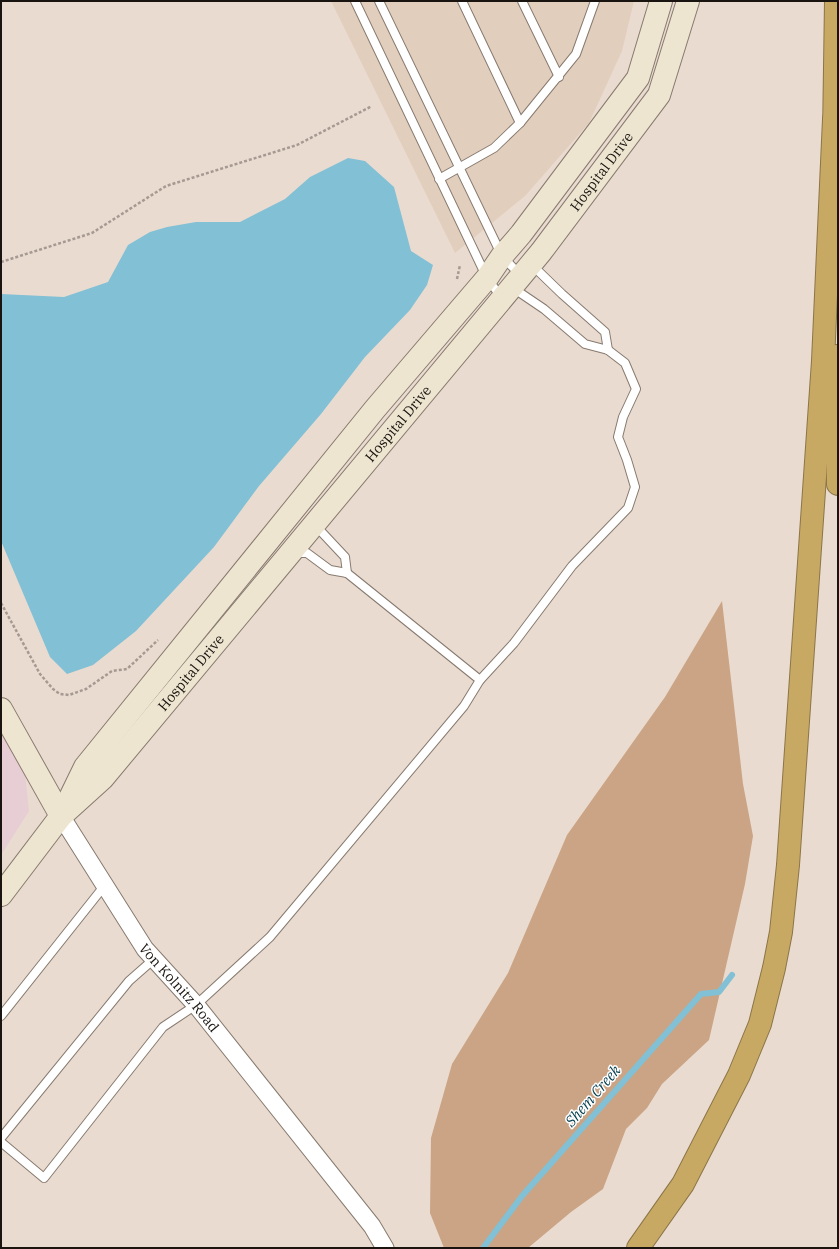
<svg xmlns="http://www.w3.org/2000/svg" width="839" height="1249" viewBox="0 0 839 1249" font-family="'IBM Plex Serif',serif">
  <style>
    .commercial { fill: #e7cdd4 }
    .built { fill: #e2cebd }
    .green { fill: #caa484 }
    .water { fill: #82c0d5 }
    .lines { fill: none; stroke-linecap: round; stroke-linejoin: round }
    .stream { stroke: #82c0d5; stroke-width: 6 }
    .lane-casing { stroke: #877a6f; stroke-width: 10 }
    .street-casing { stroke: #877a6f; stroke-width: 19 }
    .secondary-casing { stroke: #877a6f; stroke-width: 24 }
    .highway-casing { stroke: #8b7547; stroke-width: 24 }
    .path { stroke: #a59991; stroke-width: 2.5; stroke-dasharray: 3 2; stroke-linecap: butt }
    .lane { stroke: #fff; stroke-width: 8 }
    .street { stroke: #fff; stroke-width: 17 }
    .secondary { stroke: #eee5d0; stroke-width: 22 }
    .highway { stroke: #c8a964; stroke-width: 22 }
    .labels { text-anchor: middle; stroke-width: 3; stroke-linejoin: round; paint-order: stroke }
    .street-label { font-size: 14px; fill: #191410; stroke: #fff }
    .water-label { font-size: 15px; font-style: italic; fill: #063f4e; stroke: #fff }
  </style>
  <rect width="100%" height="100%" fill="#eadbd0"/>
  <path class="commercial" d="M1 731 25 774 29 811 1 855Z"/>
  <path class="built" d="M331 1H634L622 51 589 123 525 196 455 253Z"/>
  <path class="green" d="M722 601 743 784 753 836 745 884 709 1040 662 1084 647 1108 626 1129 603 1189 571 1212 528 1248H444L430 1213 431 1138 452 1064 508 973 567 835 665 697Z"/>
  <path class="water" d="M348 158 365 161 394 187 411 251 433 265 427 285 410 310 365 357 321 414 259 486 214 547 136 631 93 665 67 674 50 657 1 541V294L64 297 108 282 128 245 150 232 167 227 196 222H240L285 199 310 177Z"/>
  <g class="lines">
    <path class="stream" d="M483 1248 522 1196 701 994 719 992 732 975"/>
    <defs>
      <g id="lane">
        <path d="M355 1 487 278 501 297"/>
        <path d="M379 1 502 256 521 276"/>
        <path d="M462 1 520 123"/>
        <path d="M522 1 559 77"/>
        <path d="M439 179 494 148 520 123 576 54 595 1"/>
        <path d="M532 265 562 294 605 332 608 350"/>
        <path d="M315 525 345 557 347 573"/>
        <path d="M480 680 514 643 572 566 628 508 635 487 627 460 618 437 623 417 636 389 625 363 608 350 585 344 544 309 513 288"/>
        <path d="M1 1016 105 885"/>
        <path d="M1 1138 129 981 154 959"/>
        <path d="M1 1142 44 1178 163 1027 196 1005 270 937 464 706 480 680 347 573 330 570 307 553H293"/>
      </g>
      <g id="street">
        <path id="s1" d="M61 816 145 949 196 1005 372 1226 385 1248"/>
      </g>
      <g id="secondary">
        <path d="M1 709 61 816"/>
        <path d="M66 806 85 767 375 409 487 278 502 256 521 234 638 78 661 1"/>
        <path id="s2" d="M1 895 61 816 103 778 541 252 659 95 688 1"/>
      </g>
      <g id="highway">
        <path d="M834 134 836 1"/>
        <path d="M836 356 838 484"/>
        <path d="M638 1248 683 1184 739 1075 760 1024 774 968 781 932 788 865 823 361 834 119"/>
      </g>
    </defs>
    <use href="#lane" class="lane-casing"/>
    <use href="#street" class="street-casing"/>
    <use href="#secondary" class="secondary-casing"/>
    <use href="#highway" class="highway-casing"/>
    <g class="path">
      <path d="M1 262 92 233 166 186 297 145 372 106"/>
      <path d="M457 279 460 265"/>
      <path d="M1 603 40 674 53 689 60 694 69 695 86 689 112 671 127 669 158 640"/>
    </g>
    <use href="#lane" class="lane"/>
    <use href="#street" class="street"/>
    <use href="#secondary" class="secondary"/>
    <use href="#highway" class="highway"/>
  </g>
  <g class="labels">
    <g class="street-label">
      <text dy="5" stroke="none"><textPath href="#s2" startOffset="941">Hospital Drive</textPath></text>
      <text dy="5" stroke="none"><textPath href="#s2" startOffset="617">Hospital Drive</textPath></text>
      <text dy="5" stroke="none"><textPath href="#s2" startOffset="293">Hospital Drive</textPath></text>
      <text dy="5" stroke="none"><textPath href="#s1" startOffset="209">Von Kolnitz Road</textPath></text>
    </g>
    <g class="water-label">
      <text transform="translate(593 1096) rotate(-49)" y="5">Shem Creek</text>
    </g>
  </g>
  <rect width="839" height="1249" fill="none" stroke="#191410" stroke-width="4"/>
</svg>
